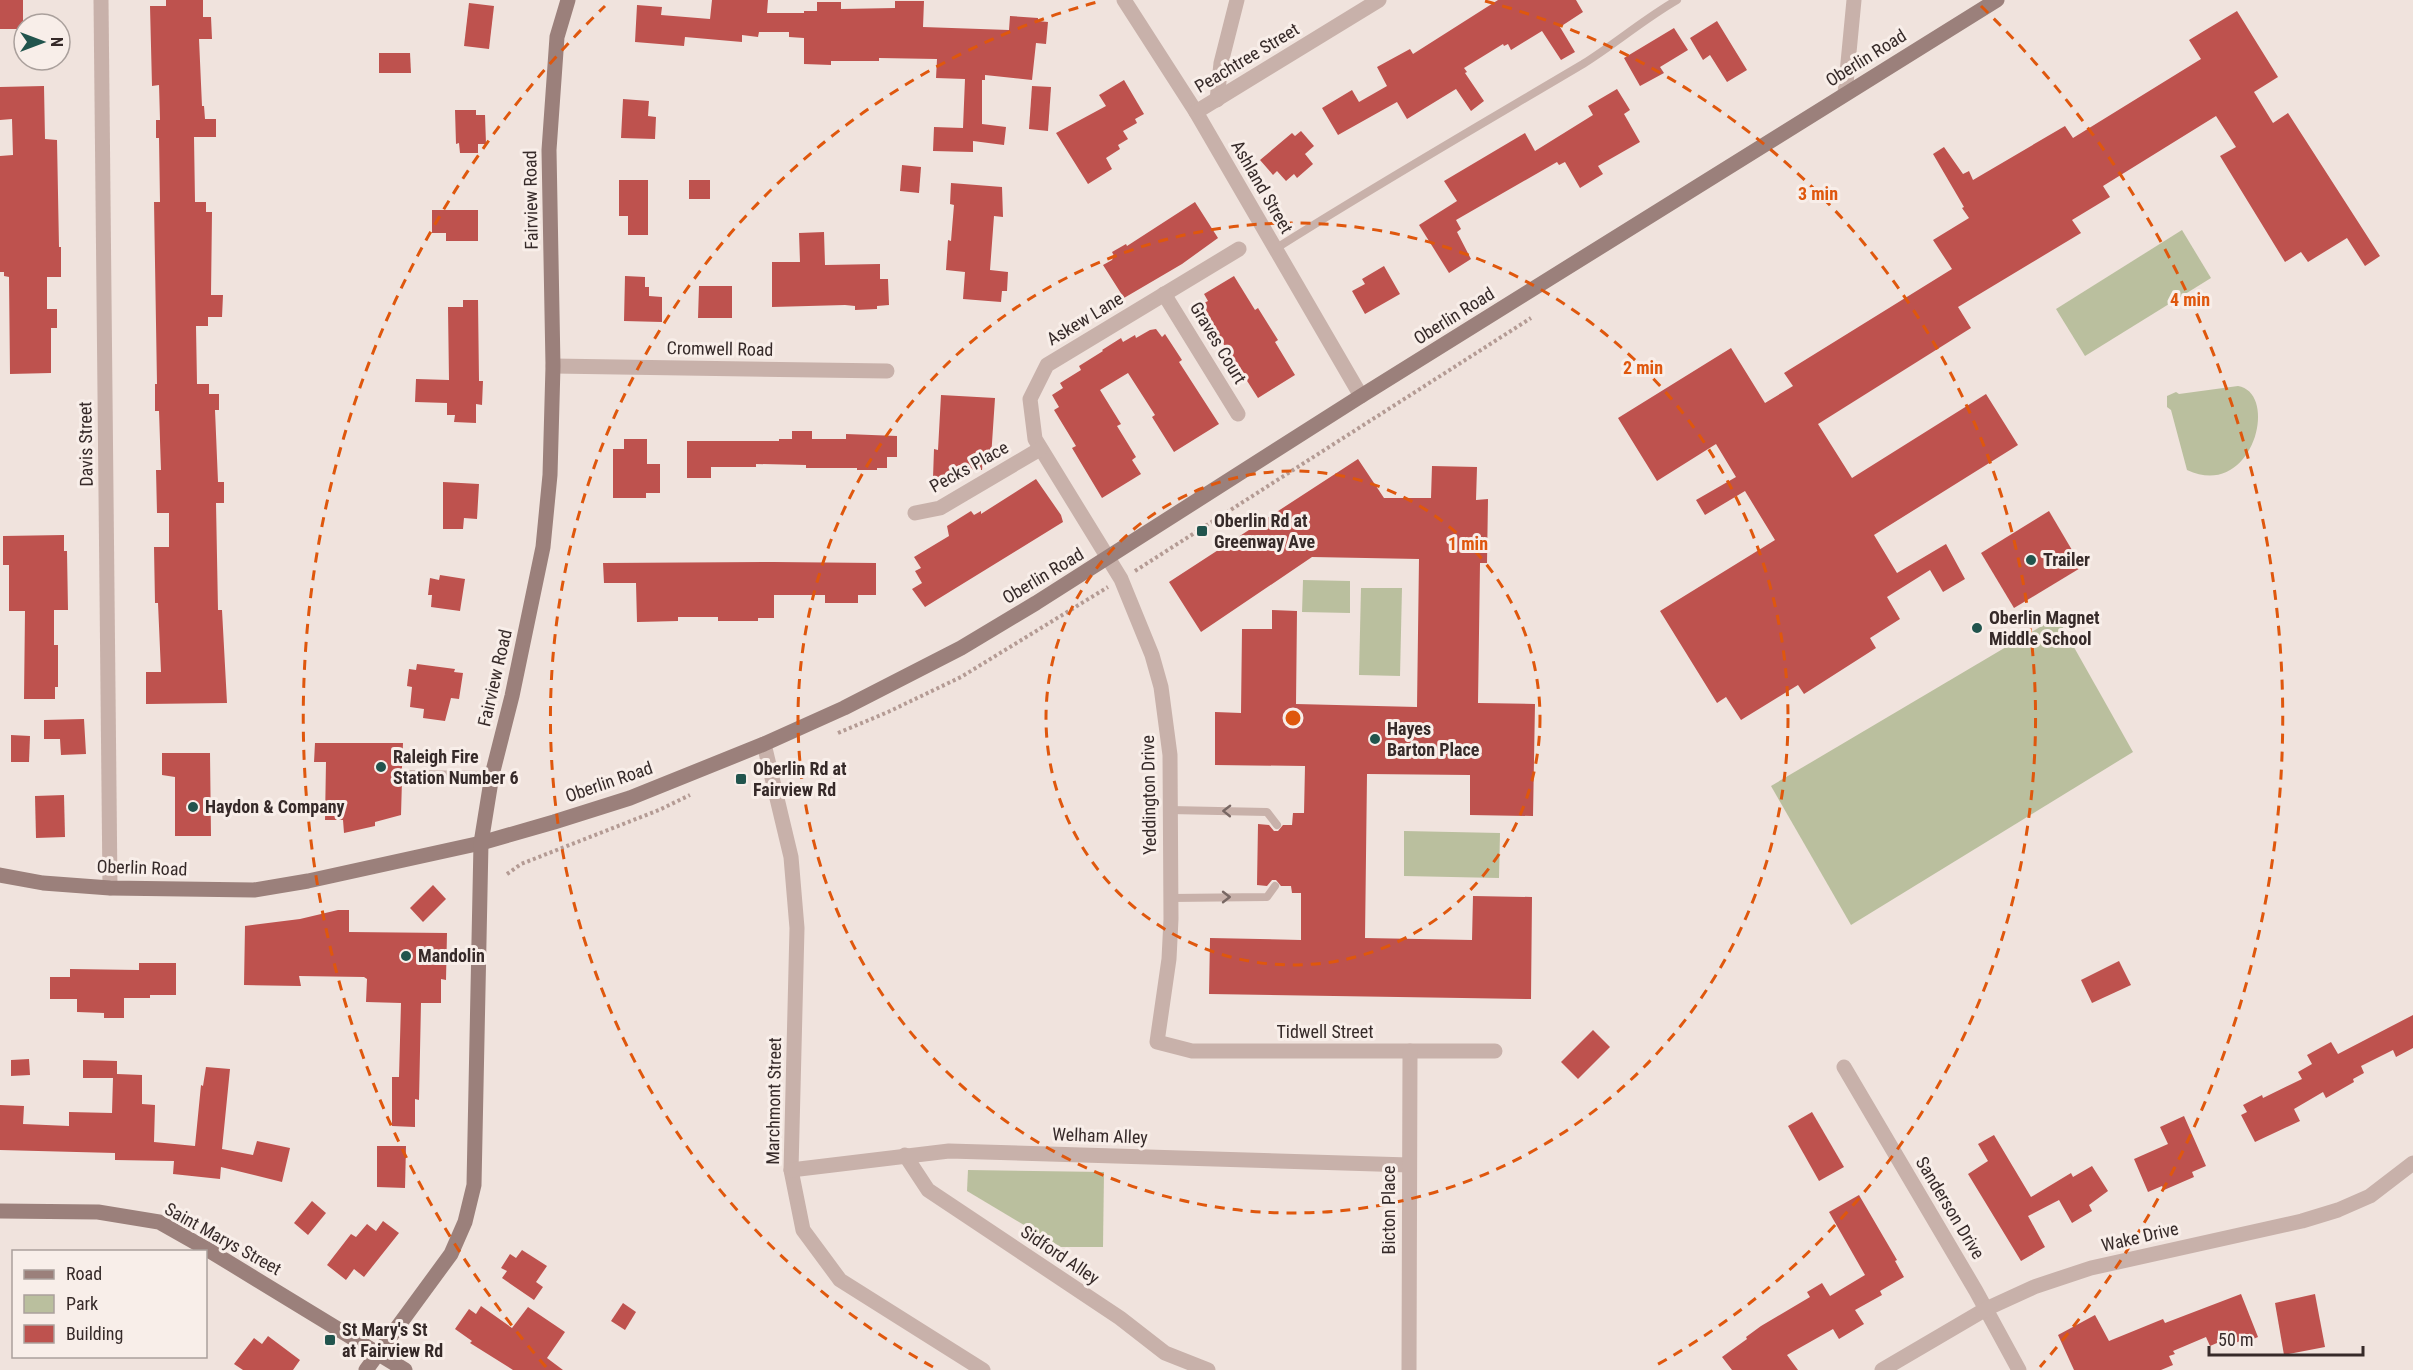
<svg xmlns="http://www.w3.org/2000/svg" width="2413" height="1370" viewBox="0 0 2413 1370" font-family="'Roboto Condensed',sans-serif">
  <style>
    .green { fill: #babf9e }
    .building { fill: #be524e }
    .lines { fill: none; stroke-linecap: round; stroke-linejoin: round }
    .path { stroke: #b49b94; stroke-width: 4; stroke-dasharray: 3 3; stroke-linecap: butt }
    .lane { stroke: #c8b1aa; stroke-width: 8 }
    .street { stroke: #c8b1aa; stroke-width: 15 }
    .secondary { stroke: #9b807b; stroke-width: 15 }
    .oneway { stroke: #786763 }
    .ring { fill: none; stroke: #df570d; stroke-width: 3; stroke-dasharray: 10 8 }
    .poi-dot { fill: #21544d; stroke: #f8eee9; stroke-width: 2 }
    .labels { text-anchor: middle; stroke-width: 6; stroke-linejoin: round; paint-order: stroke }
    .street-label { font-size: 18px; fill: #362a29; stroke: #f8eee9 }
    .poi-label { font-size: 18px; font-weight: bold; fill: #362a29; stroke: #f8eee9; text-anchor: start }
    .centre { fill: #df570d; stroke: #f8eee9; stroke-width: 3 }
    .ring-label { font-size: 18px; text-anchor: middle; font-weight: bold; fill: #df570d; stroke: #f8eee9; stroke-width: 6; stroke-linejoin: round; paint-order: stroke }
  </style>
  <rect width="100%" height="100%" fill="#f0e3dd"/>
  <g class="green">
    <path d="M2182 230 2211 278 2085 356 2056 309Z"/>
    <path d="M2238 386C2280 393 2253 501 2187 470L2171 410 2167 407V396L2176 392 2179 394Z"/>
    <path d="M1303 580 1350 581V613L1302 612Z"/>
    <path d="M1361 588H1402L1400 676 1359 675Z"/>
    <path d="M2057 617 2133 752 1851 925 1771 786Z"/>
    <path d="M1404 831 1500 833 1499 878 1404 876Z"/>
    <path d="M968 1170 1104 1172 1103 1247H1061L967 1191Z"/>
  </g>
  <g class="building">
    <rect x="0" y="0" width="23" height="29"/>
    <path d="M166 0H203V17H211L212 39H199L202 106H204L205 119H216V137H194L195 202H206V212H212L211 295H223L222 317H208V326H196L197 384H209V394H219V410H215L218 482H224V503H216L218 610H222L227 703 146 704V672H161L158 603H155L154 547H169V513H157L156 470H161L159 411H155V384H157L154 202H160L159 138H156V120H160L159 85 152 86 150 6H166Z"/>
    <path d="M712 0H768L767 13H804V11H817V2H841V9L895 8V1H924L923 27 1009 30 1010 16 1038 18V21L1048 22 1046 44 1036 43 1032 80 985 75V80H982V124L1006 127 1004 145 973 141V152L933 151 934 127 963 128 965 79 936 78 937 59 879 58V61H831V65L804 64V38L789 37V32H759L758 37 742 35V42L685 37 684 46 635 42 637 5 662 7 661 15 710 19Z"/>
    <path d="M1498 0H1576L1583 12 1560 27 1575 52 1561 60 1542 31 1511 50 1508 44 1504 46 1503 44 1464 68 1467 72 1465 73 1484 101 1471 111 1456 89 1407 119 1397 102 1338 135 1322 108 1352 90 1359 102 1387 86 1377 67 1410 49 1413 54Z"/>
    <path d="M469 3 494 6 489 49 464 46Z"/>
    <path d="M2237 11 2278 77 2254 92 2273 123 2288 113 2380 256 2365 266 2347 238 2308 262 2301 252 2285 262 2220 156 2236 147 2216 116 2103 186 2110 197 2072 220 2081 233 1958 307 1971 328 1818 424 1852 478 1986 394 2018 445 1874 535 1897 573 1946 544 1965 579 1943 592 1930 570 1887 597 1900 619 1870 638 1876 648 1804 694 1798 685 1741 720 1726 697 1717 703 1660 611 1775 540 1745 491 1705 515 1696 500 1736 477 1716 444 1657 481 1618 418 1731 348 1765 403 1793 386 1784 373 1952 269 1933 240 1969 218 1962 208 1964 207 1933 154 1944 147 1963 174 1969 171 1973 180 2065 126 2073 138 2201 59 2189 40Z"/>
    <path d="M1717 21 1747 70 1727 82 1710 55 1703 60 1690 38Z"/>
    <path d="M1674 28 1688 50 1660 67 1664 73 1640 86 1624 58Z"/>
    <path d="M379 53H410L411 73H379Z"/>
    <path d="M1124 80 1144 114 1135 119 1137 123 1123 131 1128 139 1118 145 1120 149 1106 158 1112 169 1088 184 1056 133 1106 106 1099 95Z"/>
    <path d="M44 86 45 139 57 140 59 247H61V277H47V309H57V328H51V373L10 374 9 277 4 276V272H0V156L13 155 12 119 0 120V87Z"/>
    <path d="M1032 86 1051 87 1048 131 1029 129Z"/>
    <path d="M1617 89 1630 110 1624 114 1640 142 1598 166 1603 174 1580 188 1565 162 1559 165 1557 162 1456 220 1461 229 1457 232 1471 259 1449 273 1419 225 1457 201 1444 181 1525 133 1535 151 1593 115 1588 106Z"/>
    <path d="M623 99 649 101 648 116 656 117 655 139 621 138Z"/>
    <path d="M455 110H476V115H485L486 144H478V153H460L459 143 456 144Z"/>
    <path d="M1301 131 1314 146 1305 154 1313 164 1297 178 1294 174 1286 181 1277 171 1273 175 1260 160 1292 133 1295 136Z"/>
    <path d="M902 165 921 167 919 193 900 191Z"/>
    <path d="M619 180H648V235H628V216H619Z"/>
    <rect x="689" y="180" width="21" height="19"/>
    <path d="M951 183 1002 187 1003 217 994 216 990 270 1008 272 1007 291H1002L1001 302 963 299 965 272 946 270 948 240 951 241 954 205 950 204Z"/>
    <path d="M1195 202 1218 238 1182 264 1124 298 1103 265 1112 260 1114 256 1112 252 1126 244 1127 246Z"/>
    <path d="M432 210H478V241H446V233H432Z"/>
    <path d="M824 232 825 265 880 264V279H888L889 305 877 306V309L855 310V306L845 305 772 307V262H800L799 233Z"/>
    <path d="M1384 266 1400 294 1365 314 1352 291 1365 284 1362 279Z"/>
    <path d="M625 276 645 277V287H649V296L662 297V322L624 321Z"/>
    <path d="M1234 276 1255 310 1258 308 1278 340 1275 342 1295 375 1258 398 1219 337 1218 338 1206 318 1209 316 1202 304 1208 301 1204 294Z"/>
    <path d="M699 286H732V318H698Z"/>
    <path d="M463 300H478L479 381H483L482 405 476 404V423L454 422 455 415H447V403L415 402 416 379 449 380 448 307H463Z"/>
    <path d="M1156 329 1162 337 1165 334 1182 360 1179 362 1219 424 1174 452 1152 417 1155 415 1128 373 1100 390 1121 424 1117 426 1136 457 1132 460 1141 474 1102 498 1072 448 1076 446 1054 410 1059 407 1052 395 1063 388 1060 383 1081 370 1079 366 1103 351 1102 350 1121 338 1123 342 1135 335 1136 338 1150 330Z"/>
    <path d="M941 395 995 398 991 458H983L982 470 956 469V479L933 478 934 449 938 450Z"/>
    <path d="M792 431H812V439H846V434L897 436V457H887V468H877V470H857V468H806V465L756 464V467H711V478H687V441H779V439H792Z"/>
    <path d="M624 439H647V464H660V493H646V498H613V449H624Z"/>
    <path d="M1358 459 1384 498H1431L1432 466 1477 467 1476 500 1488 499 1487 563H1480L1478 703 1535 704 1533 816 1470 815V775L1367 774 1365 938 1472 940 1473 896 1532 897 1531 999 1209 994 1210 938 1301 940V893H1292L1291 886H1281L1276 880H1272L1267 886 1257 885 1258 824 1269 825 1274 831H1278L1283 825H1292L1293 813H1304L1305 766 1215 765V712L1241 713 1242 629H1272V610L1297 611 1296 704 1417 707 1419 559 1312 557 1201 632 1169 582Z"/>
    <path d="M1036 479 1061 515 1063 522 925 607 912 589 922 583 915 571 921 568 914 557 949 536 947 526 971 511 974 515 981 511V514Z"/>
    <path d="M443 482 479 484 477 519 464 518 463 529H443Z"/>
    <path d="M2049 511 2082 567 2014 608 1981 553Z"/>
    <path d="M64 535V551H67L68 610H54V645H58V687H55V699H24L25 611H9V565H3V536Z"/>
    <path d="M774 562 876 563V595H858V603H825V595H774V618H758V621H718V617H678V621L637 622 636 583H604L603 563Z"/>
    <path d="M440 575 465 579 460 611 431 607 432 595H428L430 578 439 580Z"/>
    <path d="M417 664 455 669 454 672 463 673 459 699 451 698 445 721 423 718 424 709 410 707 412 687 407 686 409 669 416 670Z"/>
    <path d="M84 719 86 754 61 755 60 739H44V720Z"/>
    <path d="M11 735 30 736 29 762H11Z"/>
    <path d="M315 743H403L402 768 396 773 397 778 402 780 401 815 375 822V826L344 833 343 820H325L326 762H314Z"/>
    <path d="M162 753H210L211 836H175V777L162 775Z"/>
    <path d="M64 795 65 837 36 838 35 796Z"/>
    <path d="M433 885 446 899 423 922 410 908Z"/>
    <path d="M338 910H349V932L447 933 446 980 441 979V1003H421L419 1100 415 1099V1127L392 1126V1077H399L401 1003 366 1002 367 979 364 977 299 976 301 986 244 985 245 926 300 919Z"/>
    <path d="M2119 961 2131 985 2092 1003 2081 980Z"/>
    <path d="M139 963H176V995H150V998H124V1018H104V1013L77 1012V999H50V977H70V969L139 970Z"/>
    <path d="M2413 1015V1048L2396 1057 2393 1050 2361 1066 2364 1073 2353 1079 2354 1082 2326 1098 2323 1092 2294 1109 2300 1121 2255 1142 2241 1115 2247 1112 2243 1105 2262 1095 2263 1098 2302 1079 2298 1072 2312 1064 2307 1055 2331 1042 2338 1054Z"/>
    <path d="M1593 1030 1610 1047 1578 1079 1561 1062Z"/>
    <path d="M29 1059 30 1075 11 1076V1060Z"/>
    <path d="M83 1060 117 1061V1074L142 1075V1104L155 1105 154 1142 195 1146 201 1085 203 1086 206 1067 230 1069 222 1149 253 1155 257 1141 290 1148 282 1182 221 1167 220 1179 173 1174 174 1161 115 1160V1153L0 1150V1105L24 1106 23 1124 69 1126V1112L112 1113 113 1078H83Z"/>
    <path d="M1812 1112 1844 1167 1819 1181 1788 1126Z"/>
    <path d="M2184 1116 2206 1166 2192 1172 2194 1177 2164 1190 2162 1186 2148 1192 2134 1159 2168 1144 2160 1127Z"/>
    <path d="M1994 1135 2031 1197 2071 1173 2073 1177 2092 1166 2108 1191 2089 1205 2092 1211 2072 1223 2059 1200 2028 1216 2045 1247 2021 1261 1968 1174 1988 1161 1978 1144Z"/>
    <path d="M377 1146H406L405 1188 377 1187Z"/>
    <path d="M1859 1195 1897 1260 1895 1261 1904 1277 1880 1291 1882 1295 1855 1310 1864 1324 1839 1339 1833 1329 1787 1355 1798 1370H1732L1722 1357 1747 1339 1746 1337 1761 1326 1810 1297 1807 1292 1822 1283 1830 1296 1865 1275 1829 1212Z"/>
    <path d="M312 1201 326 1213 308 1235 294 1223Z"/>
    <path d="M383 1221 399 1233 364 1277 354 1269 346 1280 327 1265 351 1234 356 1237 367 1224 376 1231Z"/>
    <path d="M522 1250 547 1266 536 1282 543 1287 534 1300 502 1278 507 1271 501 1268 510 1254 516 1258Z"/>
    <path d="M2241 1294 2258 1337 2244 1343 2242 1340 2229 1346 2224 1340 2210 1346 2206 1337 2173 1351 2175 1354 2169 1356 2173 1365 2161 1370H2074L2058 1335 2095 1315 2109 1341 2163 1319 2165 1323Z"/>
    <path d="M2315 1294 2325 1347 2284 1355 2275 1303Z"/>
    <path d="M623 1303 636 1312 625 1330 611 1321Z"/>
    <path d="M481 1306 512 1328 528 1307 565 1332 547 1358 563 1370H513L470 1343 472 1341 455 1329 469 1309 476 1314Z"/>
    <path d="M268 1336 300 1360 293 1370H243L234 1364 254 1338 262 1344Z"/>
  </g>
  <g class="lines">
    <g class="path">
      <path d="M1135 571 1531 318"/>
      <path d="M838 733 888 712 961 677 1108 587"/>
      <path d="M507 874 521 864 659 810 690 795"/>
    </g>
    <g class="lane">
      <path d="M1275 249C1376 185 1480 125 1583 64 1615 44 1644 19 1677 0"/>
      <path d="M402 774 492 775"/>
      <path d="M1170 810 1267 812 1277 825"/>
      <path d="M1171 898 1267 897 1275 886"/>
    </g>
    <g class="street">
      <path d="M101 0 110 888"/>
      <path d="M1124 0 1196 112 1361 396"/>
      <path d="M1845 94 1854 0"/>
      <path d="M1217 100 1221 63 1237 0"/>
      <path d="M1196 112 1379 0"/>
      <path d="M1239 249 1047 365 1030 399 1035 439 1121 579 1152 655 1161 687 1170 755 1171 919 1169 959 1157 1042 1192 1051H1495"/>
      <path d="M1164 294 1238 414"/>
      <path d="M553 366 887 371"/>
      <path d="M915 513 940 508 1040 449"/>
      <path d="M764 744 791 857 797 928 791 1170 803 1230 840 1280 983 1370"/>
      <path d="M1844 1067 1976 1291 2019 1370"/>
      <path d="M905 1155 928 1190 1120 1318 1165 1353 1208 1370"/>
      <path d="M791 1170 949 1151 1409 1165"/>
      <path d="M1409 1370 1410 1051"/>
      <path d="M1882 1370 1986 1309 2034 1287 2091 1268 2302 1221 2338 1210 2370 1196 2413 1163"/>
    </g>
    <g class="secondary">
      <path d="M0 875 43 883 110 888 254 890 308 881 481 843 554 822 630 798 764 744 844 708 961 648 1036 603 1361 396 1997 0"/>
      <path d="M0 1211 98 1212 159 1222 205 1248 405 1370"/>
      <path d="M366 1370 451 1254 465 1222 474 1185 481 843 492 775 512 696 543 547 550 475 553 366 549 150 557 37 568 0"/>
    </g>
  </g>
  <defs><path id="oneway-chevron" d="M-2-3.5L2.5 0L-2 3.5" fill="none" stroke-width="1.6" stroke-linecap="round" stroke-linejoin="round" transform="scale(1.5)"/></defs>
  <g class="oneway">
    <use href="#oneway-chevron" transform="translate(1227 811) rotate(-179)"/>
    <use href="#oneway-chevron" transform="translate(1226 897)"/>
  </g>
  <g class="ring">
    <circle cx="1293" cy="718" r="247"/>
    <circle cx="1293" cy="718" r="495"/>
    <path d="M933 1367A742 742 0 0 1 1101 1M1485 1A742 742 0 0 1 1653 1367"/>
    <path d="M546 1367A990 990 0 0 1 605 6M1981 6A990 990 0 0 1 2040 1367"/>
  </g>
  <g class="poi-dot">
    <rect x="1196" y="525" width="12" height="12" rx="3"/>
    <circle cx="2031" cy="560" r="6"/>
    <circle cx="1977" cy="628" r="6"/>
    <circle cx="1375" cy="739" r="6"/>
    <circle cx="381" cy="767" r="6"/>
    <rect x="735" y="773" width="12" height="12" rx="3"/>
    <circle cx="193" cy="807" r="6"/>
    <circle cx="406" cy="956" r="6"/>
    <rect x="324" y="1334" width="12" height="12" rx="3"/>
  </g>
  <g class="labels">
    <g class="street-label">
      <text transform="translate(1247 58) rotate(-31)" y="6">Peachtree Street</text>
      <text transform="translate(1866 58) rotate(-32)" y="6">Oberlin Road</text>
      <text transform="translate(1262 187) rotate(60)" y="6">Ashland Street</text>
      <text transform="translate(531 200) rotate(-91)" y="6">Fairview Road</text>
      <text transform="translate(1454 316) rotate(-32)" y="6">Oberlin Road</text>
      <text transform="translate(1085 319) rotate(-31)" y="6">Askew Lane</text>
      <text transform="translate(1218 343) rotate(59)" y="6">Graves Court</text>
      <text transform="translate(720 349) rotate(1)" y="6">Cromwell Road</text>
      <text transform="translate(86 444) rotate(-91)" y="6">Davis Street</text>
      <text transform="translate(969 467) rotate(-29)" y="6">Pecks Place</text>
      <text transform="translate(1043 576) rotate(-31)" y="6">Oberlin Road</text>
      <text transform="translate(495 678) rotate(-77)" y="6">Fairview Road</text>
      <text transform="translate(609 782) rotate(-19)" y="6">Oberlin Road</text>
      <text transform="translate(1149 795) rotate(-91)" y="6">Yeddington Drive</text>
      <text transform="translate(142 868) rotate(2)" y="6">Oberlin Road</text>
      <text x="1325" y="1038">Tidwell Street</text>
      <text transform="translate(774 1101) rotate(-89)" y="6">Marchmont Street</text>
      <text transform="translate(1100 1136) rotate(2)" y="6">Welham Alley</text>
      <text transform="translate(1950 1208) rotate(59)" y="6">Sanderson Drive</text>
      <text transform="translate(1389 1210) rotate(-90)" y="6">Bicton Place</text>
      <text transform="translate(2140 1237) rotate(-13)" y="6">Wake Drive</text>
      <text transform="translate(223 1239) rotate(29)" y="6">Saint Marys Street</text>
      <text transform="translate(1060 1255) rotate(34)" y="6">Sidford Alley</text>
    </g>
    <g class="poi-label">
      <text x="1214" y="527">Oberlin Rd at<tspan x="1214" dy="21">Greenway Ave</tspan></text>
      <text x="2043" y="566">Trailer</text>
      <text x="1989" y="624">Oberlin Magnet<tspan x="1989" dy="21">Middle School</tspan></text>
      <text x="1387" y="735">Hayes<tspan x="1387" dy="21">Barton Place</tspan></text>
      <text x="393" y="763">Raleigh Fire<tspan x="393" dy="21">Station Number 6</tspan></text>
      <text x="753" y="775">Oberlin Rd at<tspan x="753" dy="21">Fairview Rd</tspan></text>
      <text x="205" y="813">Haydon &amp; Company</text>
      <text x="418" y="962">Mandolin</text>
      <text x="342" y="1336">St Mary's St<tspan x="342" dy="21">at Fairview Rd</tspan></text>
    </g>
  </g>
  <circle cx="1293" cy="718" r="9" class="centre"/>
  <g class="ring-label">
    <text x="1818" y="200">3 min</text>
    <text x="2190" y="306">4 min</text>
    <text x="1643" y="374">2 min</text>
    <text x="1468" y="550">1 min</text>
  </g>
  <rect x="12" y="1250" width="195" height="108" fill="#f8eee9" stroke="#aaa09c" stroke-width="1.5"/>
  <rect x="24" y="1270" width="30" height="9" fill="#9b807b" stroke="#aaa09c" stroke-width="1.5"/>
  <text x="66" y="1280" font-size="18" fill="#362a29">Road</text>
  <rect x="24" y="1295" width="30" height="18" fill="#babf9e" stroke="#aaa09c" stroke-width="1.5"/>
  <text x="66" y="1310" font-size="18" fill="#362a29">Park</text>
  <rect x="24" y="1325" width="30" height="18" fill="#be524e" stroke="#aaa09c" stroke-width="1.5"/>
  <text x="66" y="1340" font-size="18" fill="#362a29">Building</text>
  <g transform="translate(42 42) rotate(90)"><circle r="28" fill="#f8eee9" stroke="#aaa09c" stroke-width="1.5"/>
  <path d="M0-4.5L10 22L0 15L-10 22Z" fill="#21544d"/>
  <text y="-9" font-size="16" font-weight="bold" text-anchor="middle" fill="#362a29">N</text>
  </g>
  <path d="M2209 1346v9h154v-9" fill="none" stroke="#362a29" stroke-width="3"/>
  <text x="2218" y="1346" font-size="18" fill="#362a29" stroke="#f8eee9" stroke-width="4.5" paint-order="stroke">50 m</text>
</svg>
